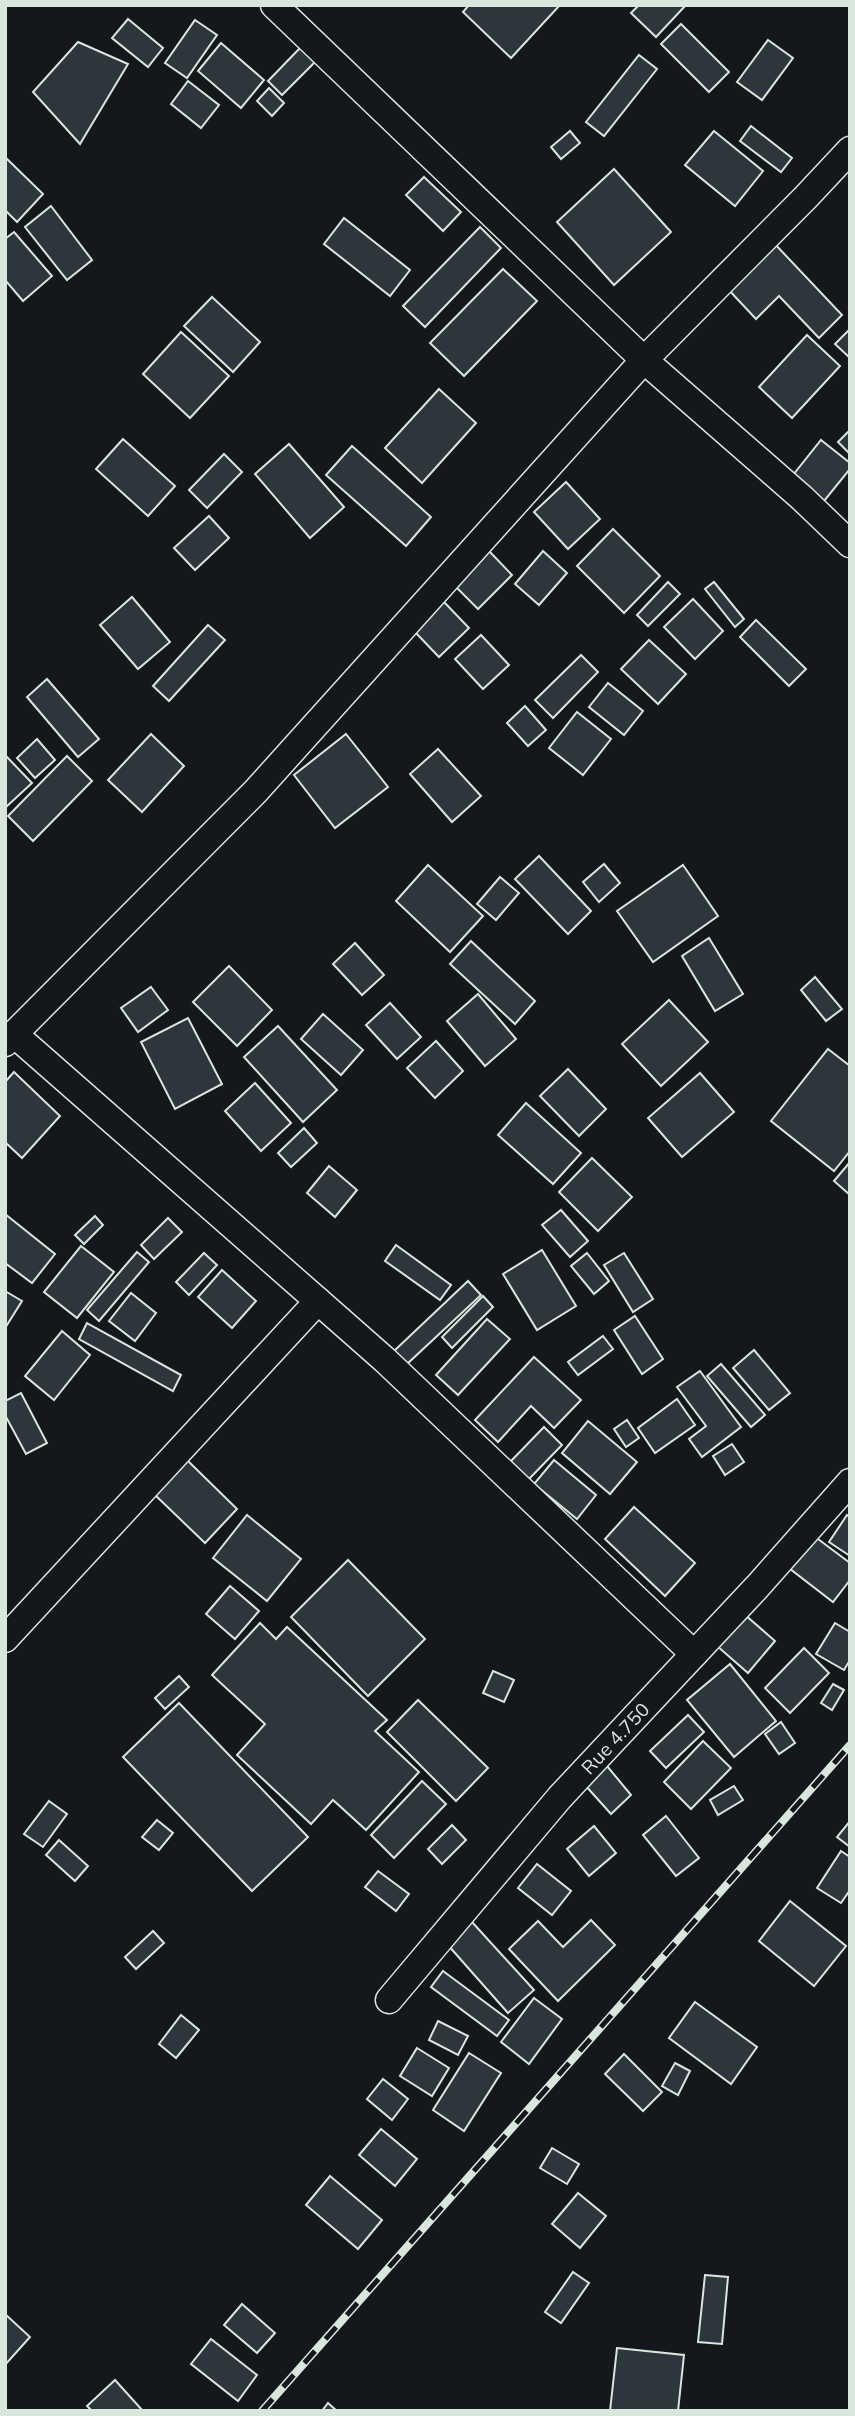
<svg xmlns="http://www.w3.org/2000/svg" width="855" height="2416" viewBox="0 0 855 2416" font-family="Mulish,sans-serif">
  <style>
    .building { fill: #2c363c; stroke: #d8e6dc; stroke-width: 2 }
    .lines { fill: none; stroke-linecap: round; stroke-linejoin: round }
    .street-casing { stroke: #d8e6dc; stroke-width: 29 }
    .street { stroke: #14181c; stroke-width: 26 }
    .rail-casing { stroke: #d8e6dc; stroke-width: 8 }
    .rail { stroke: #14181c; stroke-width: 5; stroke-dasharray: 16; stroke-linecap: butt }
    .labels { text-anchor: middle; stroke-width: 5; stroke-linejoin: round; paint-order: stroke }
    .street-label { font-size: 19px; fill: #d8e6dc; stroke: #14181c }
  </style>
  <rect width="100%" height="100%" fill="#14181c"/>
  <g class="building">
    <path d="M469 5H560L511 58 463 12Z"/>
    <path d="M639 5H686L656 37 631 13Z"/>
    <path d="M128 19 163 48 148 67 112 38Z"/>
    <path d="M195 20 217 35 187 78 165 63Z"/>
    <path d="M681 24 729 72 709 92 661 44Z"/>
    <path d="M768 40 793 58 762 100 737 82Z"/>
    <path d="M78 42 128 64 80 144 33 92Z"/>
    <path d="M221 43 264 80 241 108 198 71Z"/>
    <path d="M300 48 315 62 282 95 268 81Z"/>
    <path d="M639 55 657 69 604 136 586 122Z"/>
    <path d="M188 81 219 105 201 128 171 104Z"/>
    <path d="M269 88 284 103 272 116 257 101Z"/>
    <path d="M751 126 792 158 781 172 740 141Z"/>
    <path d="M570 131 580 143 561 159 551 147Z"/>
    <path d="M714 131 763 171 735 206 685 165Z"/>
    <path d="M5 157 43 194 17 222 5 210Z"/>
    <path d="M614 169 671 232 614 285 557 222Z"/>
    <path d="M424 177 461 212 443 231 406 195Z"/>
    <path d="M51 206 92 260 67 280 25 227Z"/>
    <path d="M344 218 410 270 390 296 324 244Z"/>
    <path d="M480 227 501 248 425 327 403 306Z"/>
    <path d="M14 232 52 276 23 301 5 280V239Z"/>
    <path d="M773 242 842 315 819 338 779 296 756 319 726 287Z"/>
    <path d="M503 269 537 301 464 376 430 343Z"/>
    <path d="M212 297 260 342 233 372 184 326Z"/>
    <path d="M850 329V358L835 344Z"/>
    <path d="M181 332 229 376 190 418 143 374Z"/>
    <path d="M807 335 840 366 792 418 759 387Z"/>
    <path d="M439 389 476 423 422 483 385 448Z"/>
    <path d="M850 430V454L838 442Z"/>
    <path d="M123 439 175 486 148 516 96 469Z"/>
    <path d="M821 440 850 463V469L824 501 793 475Z"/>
    <path d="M289 444 344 507 310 538 255 474Z"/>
    <path d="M352 446 431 517 406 546 326 475Z"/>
    <path d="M224 454 242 472 207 508 189 490Z"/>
    <path d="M566 482 600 519 568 549 534 512Z"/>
    <path d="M209 516 229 538 195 570 174 548Z"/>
    <path d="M613 529 660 576 624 613 577 566Z"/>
    <path d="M489 551 512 575 478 609 455 586Z"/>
    <path d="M543 551 567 573 539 605 515 584Z"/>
    <path d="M668 582 680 594 648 626 637 615Z"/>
    <path d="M714 582 744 619 735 627 705 589Z"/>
    <path d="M132 597 170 642 138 669 100 625Z"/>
    <path d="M693 599 723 631 695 659 664 627Z"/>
    <path d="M444 602 469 628 439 657 414 631Z"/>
    <path d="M756 620 806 669 789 686 740 637Z"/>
    <path d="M208 625 225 640 169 701 153 686Z"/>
    <path d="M481 635 509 665 483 689 455 659Z"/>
    <path d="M649 640 686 674 658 704 621 669Z"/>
    <path d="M581 655 598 672 553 718 535 700Z"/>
    <path d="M47 679 99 739 78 757 27 697Z"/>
    <path d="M608 683 643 711 624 735 589 707Z"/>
    <path d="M525 706 546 730 528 746 507 723Z"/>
    <path d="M577 712 611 739 583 775 549 748Z"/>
    <path d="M151 734 184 766 142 812 108 780Z"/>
    <path d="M346 734 388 787 335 828 294 775Z"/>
    <path d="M37 739 55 760 35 778 17 758Z"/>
    <path d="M438 749 481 796 452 822 410 774Z"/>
    <path d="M5 755 32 783 5 808Z"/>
    <path d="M67 756 92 781 33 841 8 816Z"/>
    <path d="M539 856 591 911 568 934 515 879Z"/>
    <path d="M604 864 620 883 599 902 583 882Z"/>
    <path d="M428 865 483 916 450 952 396 901Z"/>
    <path d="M683 865 718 916 653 962 617 911Z"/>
    <path d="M500 877 519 893 496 920 477 904Z"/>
    <path d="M709 938 743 994 715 1011 682 956Z"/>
    <path d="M471 941 535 1001 515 1024 450 964Z"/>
    <path d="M355 943 384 975 362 995 333 964Z"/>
    <path d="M229 966 272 1010 237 1046 193 1002Z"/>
    <path d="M815 977 842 1009 826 1021 801 990Z"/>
    <path d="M151 987 168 1010 138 1032 121 1008Z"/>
    <path d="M478 994 516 1039 485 1066 447 1021Z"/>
    <path d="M669 1000 708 1042 661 1086 622 1044Z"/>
    <path d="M390 1003 421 1037 397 1059 366 1025Z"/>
    <path d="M323 1014 363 1050 341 1075 301 1039Z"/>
    <path d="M188 1018 222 1084 175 1109 141 1042Z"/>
    <path d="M278 1026 337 1090 303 1122 244 1057Z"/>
    <path d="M436 1041 463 1071 435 1098 407 1068Z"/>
    <path d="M828 1049 850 1066V1151L834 1171 771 1121Z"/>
    <path d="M568 1069 606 1109 579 1136 540 1096Z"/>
    <path d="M14 1072 60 1116 22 1158 5 1142V1082Z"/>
    <path d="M700 1073 734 1112 682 1157 648 1118Z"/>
    <path d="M255 1083 291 1123 261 1151 225 1111Z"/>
    <path d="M526 1103 581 1153 553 1184 498 1135Z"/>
    <path d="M304 1128 317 1143 291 1167 278 1153Z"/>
    <path d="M592 1158 632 1197 598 1231 559 1192Z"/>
    <path d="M850 1162V1195L834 1181Z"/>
    <path d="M329 1166 357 1190 335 1217 307 1193Z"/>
    <path d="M561 1210 588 1241 570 1257 542 1225Z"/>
    <path d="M5 1214 55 1254 32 1283 5 1263Z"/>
    <path d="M95 1216 103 1225 84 1244 75 1235Z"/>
    <path d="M168 1218 182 1232 154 1259 141 1245Z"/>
    <path d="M396 1245 451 1285 440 1300 385 1261Z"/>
    <path d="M81 1246 114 1272 77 1318 44 1292Z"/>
    <path d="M542 1250 576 1306 537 1330 503 1274Z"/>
    <path d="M137 1252 149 1262 99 1321 87 1310Z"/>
    <path d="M204 1253 217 1265 189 1295 176 1282Z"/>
    <path d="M587 1253 609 1281 594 1294 571 1266Z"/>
    <path d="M624 1253 653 1299 633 1312 604 1265Z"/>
    <path d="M222 1270 256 1301 232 1328 198 1297Z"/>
    <path d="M468 1281 481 1295 407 1364 394 1351Z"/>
    <path d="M5 1291 22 1301 7 1325 5 1323Z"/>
    <path d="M131 1293 156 1313 135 1341 109 1321Z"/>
    <path d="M483 1296 493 1307 452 1348 442 1337Z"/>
    <path d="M635 1316 663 1359 642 1374 614 1330Z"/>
    <path d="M487 1319 510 1339 458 1395 436 1375Z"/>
    <path d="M87 1323 181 1375 173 1391 79 1339Z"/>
    <path d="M62 1331 90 1355 54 1400 25 1376Z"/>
    <path d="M603 1336 613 1349 578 1375 568 1362Z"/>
    <path d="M754 1350 790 1393 769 1410 733 1368Z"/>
    <path d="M534 1357 581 1400 554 1428 531 1406 498 1442 475 1420Z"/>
    <path d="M721 1364 765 1415 751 1427 707 1376Z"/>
    <path d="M700 1371 741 1427 702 1457 689 1439 706 1426 677 1387Z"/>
    <path d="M21 1393 47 1443 26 1454 5 1415V1401Z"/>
    <path d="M677 1399 695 1425 655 1453 638 1428Z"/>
    <path d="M627 1420 639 1438 626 1447 614 1429Z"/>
    <path d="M588 1421 637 1462 610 1494 562 1453Z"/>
    <path d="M544 1427 562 1445 528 1480 510 1462Z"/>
    <path d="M732 1444 744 1462 725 1475 713 1456Z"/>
    <path d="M187 1460 237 1509 205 1543 154 1494Z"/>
    <path d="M554 1460 596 1495 577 1519 534 1484Z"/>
    <path d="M634 1507 695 1563 665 1596 605 1539Z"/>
    <path d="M247 1515 301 1559 267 1601 213 1558Z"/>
    <path d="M847 1515 850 1517V1556L829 1542Z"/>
    <path d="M810 1533 850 1563V1580L833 1602 785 1565Z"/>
    <path d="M348 1560 425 1639 368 1696 291 1617Z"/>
    <path d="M230 1586 259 1611 235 1639 206 1614Z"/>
    <path d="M744 1614 775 1641 748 1673 717 1646Z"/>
    <path d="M260 1623 276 1639 287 1627 387 1720 375 1731 419 1772 366 1830 333 1800 311 1824 237 1755 265 1724 212 1675Z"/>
    <path d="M835 1623 850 1632V1660L844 1670 816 1654Z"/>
    <path d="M804 1648 829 1673 790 1713 765 1688Z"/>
    <path d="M730 1664 776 1721 734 1757 687 1700Z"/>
    <path d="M493 1671 514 1680 504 1702 483 1693Z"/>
    <path d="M179 1676 189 1687 165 1709 155 1698Z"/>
    <path d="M833 1684 844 1690 832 1710 821 1703Z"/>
    <path d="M418 1700 488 1768 456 1801 387 1732Z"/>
    <path d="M179 1703 308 1837 252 1891 123 1757Z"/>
    <path d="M688 1715 704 1732 666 1768 650 1751Z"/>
    <path d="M781 1722 795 1743 779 1754 765 1734Z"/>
    <path d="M703 1741 731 1768 691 1809 664 1782Z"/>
    <path d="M607 1766 631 1795 611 1814 585 1785Z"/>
    <path d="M422 1781 446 1804 394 1858 371 1835Z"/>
    <path d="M734 1786 743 1800 718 1815 710 1800Z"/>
    <path d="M49 1801 67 1814 43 1847 24 1834Z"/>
    <path d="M666 1816 699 1858 676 1876 643 1835Z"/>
    <path d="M157 1820 173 1833 159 1850 142 1837Z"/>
    <path d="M850 1821V1847L837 1837Z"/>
    <path d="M452 1825 466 1840 442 1864 428 1849Z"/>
    <path d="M594 1826 616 1853 589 1876 567 1849Z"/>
    <path d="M59 1840 88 1866 75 1881 46 1855Z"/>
    <path d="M841 1851 850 1857V1890L841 1903 817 1888Z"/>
    <path d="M537 1864 571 1891 552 1915 518 1888Z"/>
    <path d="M378 1871 409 1894 396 1911 365 1887Z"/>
    <path d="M790 1901 846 1946 814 1986 759 1941Z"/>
    <path d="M591 1920 615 1945 558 2001 509 1949 538 1921 563 1947Z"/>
    <path d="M472 1922 534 1990 508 2013 447 1944Z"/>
    <path d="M153 1931 164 1943 136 1969 125 1957Z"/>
    <path d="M443 1971 509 2020 497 2036 431 1987Z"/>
    <path d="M534 1998 562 2019 529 2064 501 2042Z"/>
    <path d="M695 2002 757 2047 731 2084 669 2038Z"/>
    <path d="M181 2015 199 2030 176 2058 159 2044Z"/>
    <path d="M438 2021 468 2036 458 2055 429 2040Z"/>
    <path d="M417 2048 449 2068 432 2096 400 2076Z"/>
    <path d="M469 2053 501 2073 464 2131 433 2110Z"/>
    <path d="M624 2054 662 2092 643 2111 605 2074Z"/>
    <path d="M675 2063 690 2071 678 2095 662 2086Z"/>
    <path d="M383 2079 408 2099 392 2120 367 2099Z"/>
    <path d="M381 2129 417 2159 395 2186 359 2155Z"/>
    <path d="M552 2148 579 2164 567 2184 540 2168Z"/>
    <path d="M330 2176 382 2220 358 2249 306 2205Z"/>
    <path d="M578 2193 606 2216 580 2248 552 2224Z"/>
    <path d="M573 2272 589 2283 561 2323 545 2312Z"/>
    <path d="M705 2275 728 2277 722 2344 698 2342Z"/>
    <path d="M242 2304 275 2333 257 2353 224 2325Z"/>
    <path d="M5 2314 30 2337 5 2365Z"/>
    <path d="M211 2339 257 2375 238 2401 191 2364Z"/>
    <path d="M617 2348 684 2355 678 2411H610Z"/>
    <path d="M115 2380 143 2411H92L87 2406Z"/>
    <path d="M328 2403 337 2411H322Z"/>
  </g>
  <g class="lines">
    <defs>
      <g id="street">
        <path d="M274 5 644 360 802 498 850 544"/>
        <path d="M5 1043 255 792 644 360 806 197 850 150"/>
        <path d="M318 1301 385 1360 694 1654"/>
        <path d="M5 1639 318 1301 14 1034"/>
        <path id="s1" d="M389 2000 560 1797 757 1587 850 1482"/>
      </g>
    </defs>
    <use href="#street" class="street-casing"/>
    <use href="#street" class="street"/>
    <defs>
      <path id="rail" d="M262 2411 850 1745"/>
    </defs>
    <use href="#rail" class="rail-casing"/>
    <use href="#rail" class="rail"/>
  </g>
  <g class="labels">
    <g class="street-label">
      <text dy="7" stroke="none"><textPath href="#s1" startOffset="346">Rue 4.750</textPath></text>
    </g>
  </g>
  <rect width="855" height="2416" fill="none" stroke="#d8e6dc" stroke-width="14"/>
</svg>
